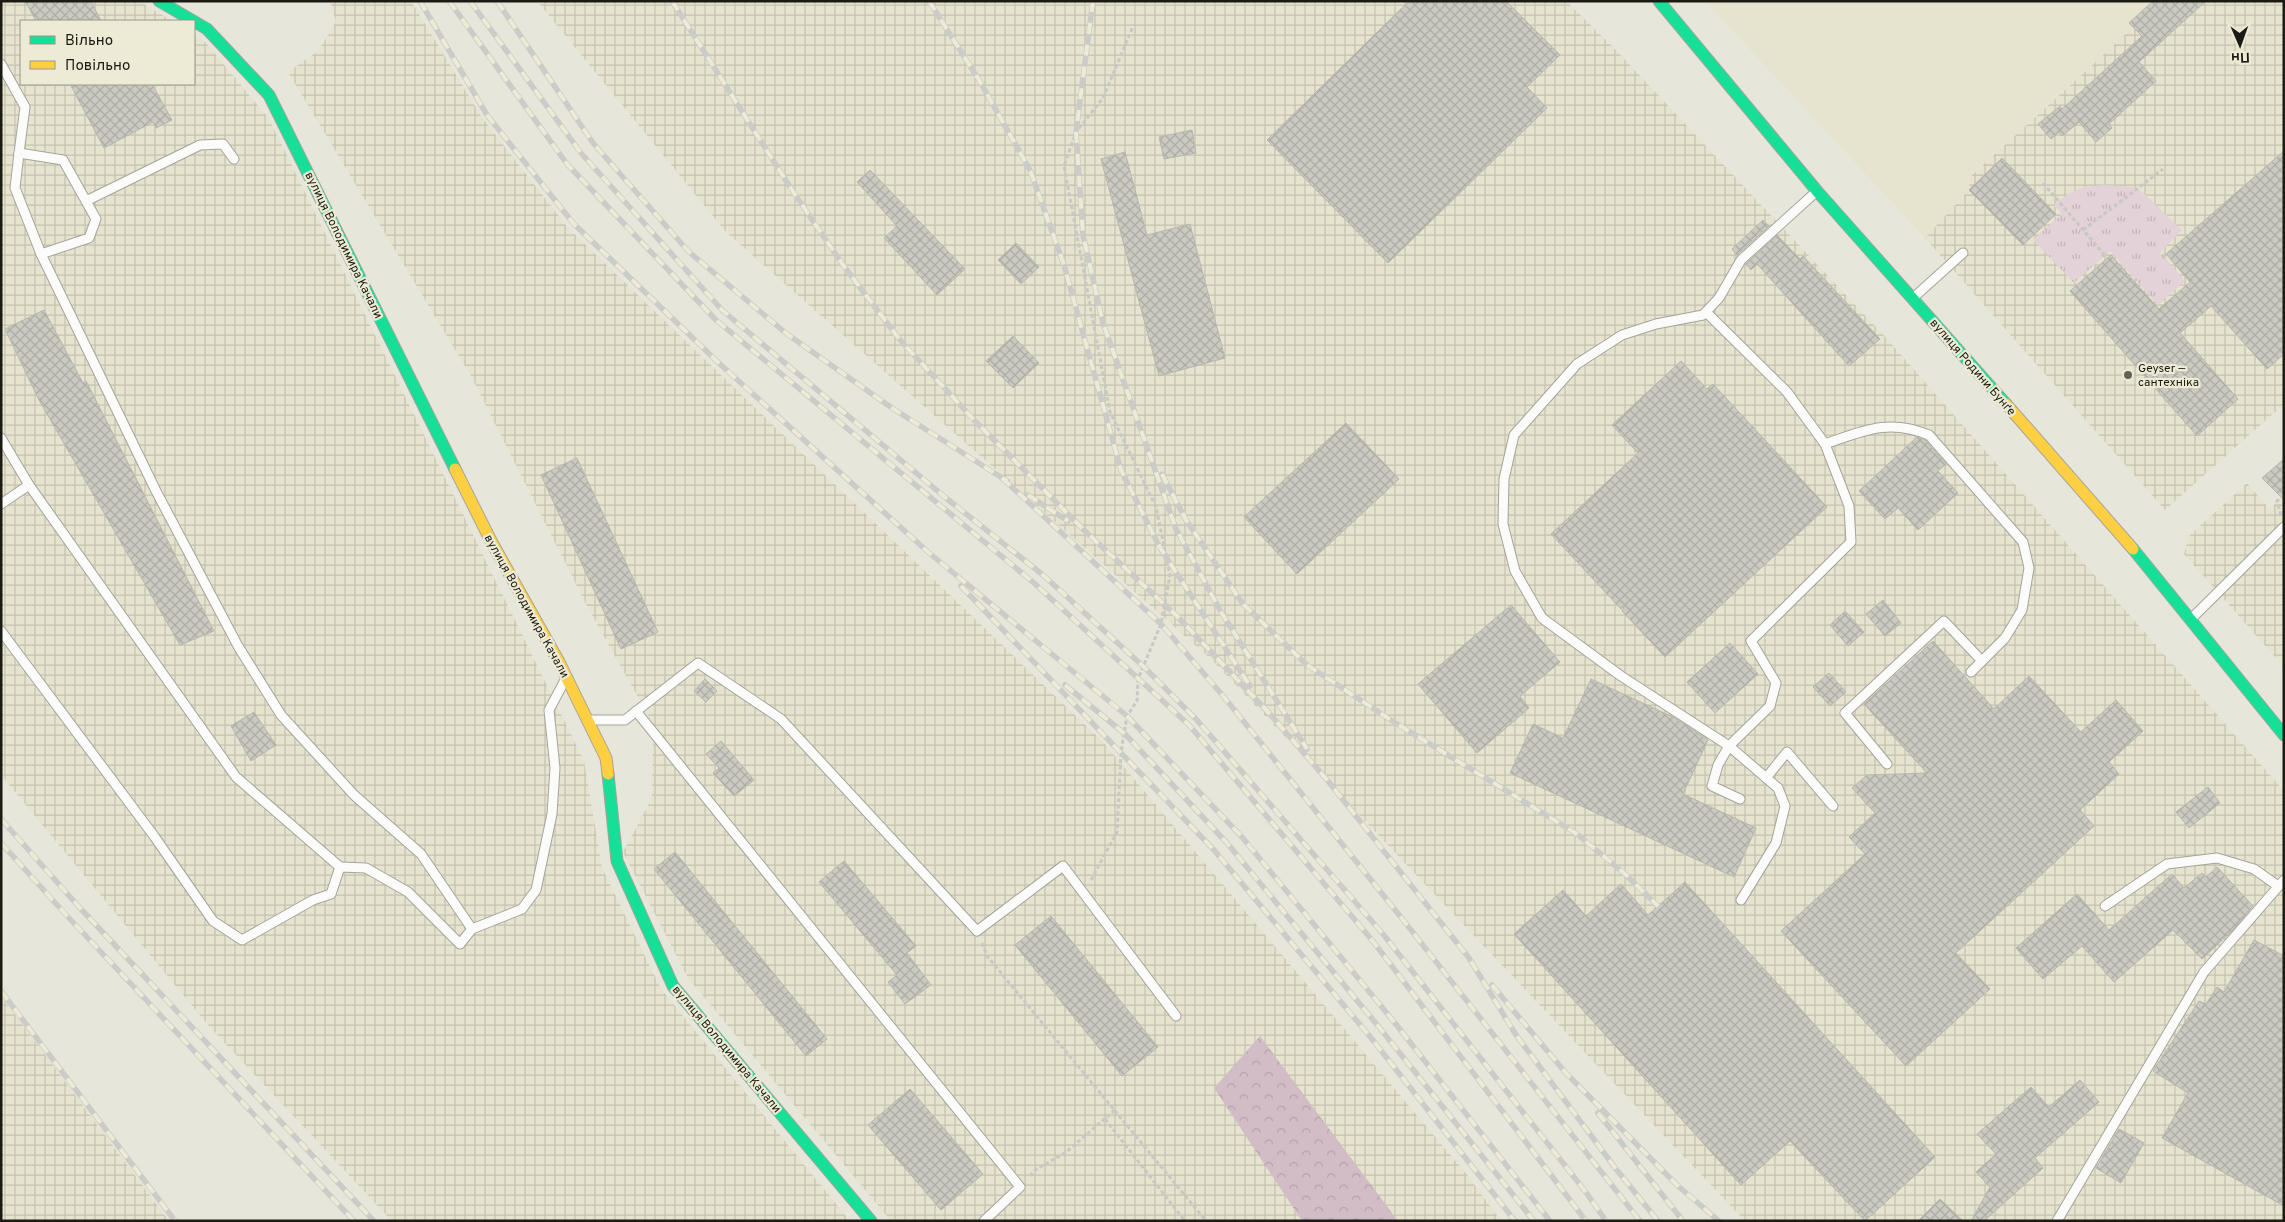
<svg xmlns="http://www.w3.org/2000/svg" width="2285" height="1222" viewBox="0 0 2285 1222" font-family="Overpass,sans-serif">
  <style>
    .built { fill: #e6e4cf }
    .industrial { fill: url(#industrial-grid) }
    .grass { fill: url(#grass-tufts) }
    .forest { fill: url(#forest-crowns) }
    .building { fill: url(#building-cross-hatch); stroke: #b8b7ae }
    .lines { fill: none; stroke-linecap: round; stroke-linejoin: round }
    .lane-casing { stroke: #a5a49c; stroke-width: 11 }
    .fast-casing { stroke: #a5a49c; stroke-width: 13 }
    .slow-casing { stroke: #a5a49c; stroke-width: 13 }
    .path { stroke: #c8c8c4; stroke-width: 3; stroke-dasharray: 4 2.5; stroke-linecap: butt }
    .lane { stroke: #fbfbfa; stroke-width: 9 }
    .fast { stroke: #16e098; stroke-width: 11 }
    .slow { stroke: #ffcf43; stroke-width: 11 }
    .rail-casing { stroke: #cbcbc7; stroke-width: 5.5 }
    .rail { stroke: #edebd5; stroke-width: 4; stroke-dasharray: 11; stroke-linecap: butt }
    .poi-dot { fill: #636259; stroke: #edebd5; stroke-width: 2 }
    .labels { text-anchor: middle; stroke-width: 4.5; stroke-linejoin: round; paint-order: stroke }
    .street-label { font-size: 12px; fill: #1c1b13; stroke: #edebd5 }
    .poi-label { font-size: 12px; fill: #1c1b13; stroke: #edebd5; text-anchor: start }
  </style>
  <defs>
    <pattern id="industrial-grid" width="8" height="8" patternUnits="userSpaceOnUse" patternTransform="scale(1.25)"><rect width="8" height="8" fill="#e6e4cf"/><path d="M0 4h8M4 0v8" fill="none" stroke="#c5c3b1"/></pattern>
    <pattern id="grass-tufts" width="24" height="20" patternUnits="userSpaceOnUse" patternTransform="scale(1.25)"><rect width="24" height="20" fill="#e3d2d8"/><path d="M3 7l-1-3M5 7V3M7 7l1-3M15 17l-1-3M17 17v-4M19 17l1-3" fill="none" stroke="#c2b4b8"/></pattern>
    <pattern id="forest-crowns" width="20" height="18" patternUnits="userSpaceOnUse" patternTransform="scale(1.25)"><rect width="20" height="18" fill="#d2bdc6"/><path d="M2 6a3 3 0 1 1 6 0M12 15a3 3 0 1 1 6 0" fill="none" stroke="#b4a2a9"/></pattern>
    <pattern id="building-cross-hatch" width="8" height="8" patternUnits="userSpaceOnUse" patternTransform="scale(1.25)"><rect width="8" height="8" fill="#cbcac1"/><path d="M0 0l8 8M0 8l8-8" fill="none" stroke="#aeada5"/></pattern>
  </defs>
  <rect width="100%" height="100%" fill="#e7e6db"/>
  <path class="built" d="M1705 1H2162L1970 176 1969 190 1925 238Z"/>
  <g class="industrial">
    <path d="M1 1H139L172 21H21V84H194V35L206 43 269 119 584 761 602 868 661 989 850 1221H392L208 1025 1 775Z"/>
    <path d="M330 1H411L483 119 568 228 1103 742 1468 1176 1501 1221H891L688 978 623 852 652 798 653 724 587 606 472 378 288 72 318 51 336 22Z"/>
    <path d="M537 1H1566L1613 47 1888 340 2284 791V1221H1745L1212 660 726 232Z"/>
    <path d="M2162 1H2284V404L2165 510 1925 238 1969 190 1970 177Z"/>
    <path d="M2247 483 2269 509 2284 497V667L2184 554 2189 536Z"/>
    <path d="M1 996 169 1221H1Z"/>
  </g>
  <path class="grass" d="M2104 185 2134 187 2142 192 2182 230 2160 252 2185 281 2158 305 2110 251 2074 283 2033 240 2062 214 2054 205C2072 189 2080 187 2104 185Z"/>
  <path class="forest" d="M1260 1036 1398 1221H1302L1214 1088Z"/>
  <g class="building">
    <path d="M25 1H91L101 21H36Z"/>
    <path d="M1409 1H1506L1560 55 1527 87 1547 108 1388 263 1267 140Z"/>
    <path d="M2153 1H2206L2139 62 2156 81 2109 124 2112 128 2096 142 2079 122 2062 136 2059 132 2051 139 2038 124 2060 106 2062 109 2142 36 2129 23Z"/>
    <path d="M70 84H152L172 120 156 128 153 122 104 148Z"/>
    <path d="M1192 130 1196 153 1164 159 1159 137Z"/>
    <path d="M2284 151V354L2267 369 2211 306 2180 333 2238 399 2197 436 2070 291 2111 255 2159 309 2190 282 2166 254Z"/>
    <path d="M1125 152 1147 235 1190 224 1225 358 1159 376 1101 159Z"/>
    <path d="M2002 158 2056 214 2023 245 1969 190Z"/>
    <path d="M870 170 965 269 937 295 884 238 897 226 857 182Z"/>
    <path d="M1763 220 1769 226 1737 255 1732 249Z"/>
    <path d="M1777 235 1800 259 1803 256 1880 339 1849 366 1757 264 1751 270 1746 264Z"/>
    <path d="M1016 243 1039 267 1021 284 998 260Z"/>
    <path d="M44 310 83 383 86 381 214 631 180 645 39 400 5 329Z"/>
    <path d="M1013 336 1039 363 1013 388 986 361Z"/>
    <path d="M1681 361 1707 389 1713 384 1827 507 1665 657 1622 611 1625 605 1621 609 1551 534 1638 453 1612 425Z"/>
    <path d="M1346 423 1399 479 1297 574 1244 517Z"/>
    <path d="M1917 437 1925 440 1946 464 1938 471 1958 493 1918 530 1898 508 1885 519 1859 491Z"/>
    <path d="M577 458 658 632 621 649 541 475Z"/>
    <path d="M2284 459V500L2262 478Z"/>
    <path d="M1883 600 1901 623 1885 636 1866 614Z"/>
    <path d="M1511 605 1560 662 1520 696 1529 708 1477 753 1418 684Z"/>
    <path d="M1845 611 1864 632 1848 646 1830 625Z"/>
    <path d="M1933 641 1994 709 2029 676 2081 732 2116 700 2143 731 2109 762 2119 774 2080 810 2094 826 1956 953 1990 989 1906 1066 1781 931 1865 854 1849 837 1875 813 1852 788 1867 775 1927 773 1864 704Z"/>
    <path d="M1730 643 1758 674 1715 713 1687 682Z"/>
    <path d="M1829 673 1846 692 1830 706 1813 687Z"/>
    <path d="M705 679 717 691 706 702 694 691Z"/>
    <path d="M1591 679 1675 718 1708 740 1683 794 1756 828 1734 877 1510 773 1533 724 1563 738Z"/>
    <path d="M254 712 276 745 251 761 231 726Z"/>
    <path d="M721 741 754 780 734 796 713 773 719 768 706 754Z"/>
    <path d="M2208 787 2220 803 2189 828 2176 812Z"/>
    <path d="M675 852 827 1039 806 1056 654 869Z"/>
    <path d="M844 861 916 946 907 953 931 985 905 1004 888 982 897 975 819 882Z"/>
    <path d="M2217 867 2253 906 2232 931 2202 959 2173 930 2114 982 2082 946 2043 979 2016 948 2077 894 2109 930 2172 874 2184 888 2202 873 2206 877Z"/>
    <path d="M1685 882 1935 1157 1865 1221 1790 1141 1741 1185 1514 934 1563 890 1586 916 1621 884 1648 915Z"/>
    <path d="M1051 916 1158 1047 1122 1076 1015 945Z"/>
    <path d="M2254 940 2284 956V1206L2162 1138 2188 1093 2153 1071 2199 1001 2206 1004 2217 987 2224 992Z"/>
    <path d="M2080 1080 2099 1102 2035 1158 2043 1168 1984 1221H1971L1990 1187 1976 1172 1996 1154 1977 1134 2031 1087 2049 1107Z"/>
    <path d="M910 1089 983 1174 941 1210 868 1125Z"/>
    <path d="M2119 1129 2144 1143 2121 1183 2096 1168Z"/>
    <path d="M1940 1199 1963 1221H1918Z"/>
  </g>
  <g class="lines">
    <defs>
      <g id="lane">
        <path d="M1 64 25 107 19 153 63 160 96 219 89 238 41 254"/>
        <path d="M19 153 15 188 41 254 156 491 238 646 281 715 354 795 421 854 472 929"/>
        <path d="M86 201 200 145 223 144 234 159"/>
        <path d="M1913 298 1963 253"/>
        <path d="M1706 312 1787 392 1825 444 1849 506 1851 542 1751 641 1776 683 1770 706 1729 746 1718 765 1712 786 1740 799"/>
        <path d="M1 438 29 485 1 504"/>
        <path d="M1825 444C1863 431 1888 418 1929 435L2023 542 2029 568 2022 610 2005 638 1971 672"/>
        <path d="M29 485 236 777 340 867"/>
        <path d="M2191 619 2284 527"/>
        <path d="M1 631 154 836 213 921 242 940 313 900 331 894 340 867 366 868 408 892 460 944 472 929 522 909 536 890 552 814 555 768 549 710 565 680"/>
        <path d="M636 711 1020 1187 984 1221"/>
        <path d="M590 720H625L698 663 781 719 977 931 1063 866 1176 1016"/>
        <path d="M1887 764 1845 713 1944 621 1982 661"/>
        <path d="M1766 778 1787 752 1833 806"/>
        <path d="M1741 900 1776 843 1785 806 1778 788 1729 746 1621 676 1542 618 1515 571 1503 524 1504 479 1514 435 1577 364 1622 335 1656 324 1703 315 1719 298 1741 260 1817 191"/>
        <path d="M2105 906 2167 864 2217 858 2254 869 2278 886"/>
        <path d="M2057 1221 2204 972 2284 880"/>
      </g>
      <g id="fast">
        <path d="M159 1 207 29 269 95 455 469"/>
        <path d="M1659 1 1817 191 2006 404"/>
        <path d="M2133 549 2284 735"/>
        <path d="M608 774 617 861 673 986 871 1221"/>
      </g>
      <g id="slow">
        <path d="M2006 404 2133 549"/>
        <path d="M455 469 491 541 559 662 606 758 608 774"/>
      </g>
    </defs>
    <use href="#lane" class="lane-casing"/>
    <use href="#fast" class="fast-casing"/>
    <use href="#slow" class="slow-casing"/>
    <g class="path">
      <path d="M2043 183 2107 258"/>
      <path d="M2083 230 2163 169"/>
      <path d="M2281 515 2277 501 2284 495"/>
      <path d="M1091 880 1117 832 1121 752 1127 716 1137 701 1138 679 1161 624 1170 575 1156 507 1110 412 1064 166 1076 132 1103 98 1134 24"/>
      <path d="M982 943 987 956 1206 1221"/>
      <path d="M1105 1119 1185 1221"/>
      <path d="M1030 1176 1035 1170 1065 1153 1115 1110"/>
    </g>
    <use href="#lane" class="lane"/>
    <use href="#fast" class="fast"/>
    <use href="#slow" class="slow"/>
    <defs>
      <g id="rail">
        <path d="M420 1 487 115 574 224 721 365 928 552 1127 716 1242 837 1395 1023 1550 1221"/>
        <path d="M449 1 567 164 716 320 1034 583 1189 725 1372 940 1586 1221"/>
        <path d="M470 1 581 153 723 311 946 498 1043 575 1144 667 1196 719 1383 934 1585 1191 1606 1221"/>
        <path d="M497 1 593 143 689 252 787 334 892 408 1007 481"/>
        <path d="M672 1 790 187 843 265 900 340 975 421 1087 533 1177 616 1269 713 1328 781 1469 958 1516 1035 1616 1169 1658 1221"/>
        <path d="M929 1 979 80 1030 170 1064 265 1121 470 1159 546 1250 686"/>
        <path d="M1093 1 1076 132 1083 235 1103 323 1176 529 1221 612 1307 749"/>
        <path d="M1162 474 1186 520 1243 604 1307 665 1394 722 1577 834 1625 874 1658 906"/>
        <path d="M1002 478 1161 624 1224 697 1400 916 1640 1221"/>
        <path d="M1028 495 1068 521"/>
        <path d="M961 586 1214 850 1372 1039 1515 1221"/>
        <path d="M1065 685 1125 734 1227 843 1383 1032 1534 1221"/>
        <path d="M1 819 80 908 374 1221"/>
        <path d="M1 843 69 918 354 1221"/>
        <path d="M1492 985 1565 1072 1678 1186 1719 1221"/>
        <path d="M1 991 175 1221"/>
        <path d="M1598 1113 1683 1221"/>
      </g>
    </defs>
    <use href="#rail" class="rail-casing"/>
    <use href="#rail" class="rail"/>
  </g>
  <circle class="poi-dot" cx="2128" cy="375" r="5"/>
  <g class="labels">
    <g class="street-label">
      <text transform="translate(344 245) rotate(64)" y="4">вулиця Володимира Качали</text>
      <text transform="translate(1973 367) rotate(49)" y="4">вулиця Родини Бунґе</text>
      <text transform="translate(527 606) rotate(61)" y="4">вулиця Володимира Качали</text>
      <text transform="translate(727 1049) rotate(50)" y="4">вулиця Володимира Качали</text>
    </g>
    <g class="poi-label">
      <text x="2138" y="372">Geyser —<tspan x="2138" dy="14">сантехніка</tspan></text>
    </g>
  </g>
  <rect width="2285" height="1222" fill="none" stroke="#1c1b13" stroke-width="5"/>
  <rect x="20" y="20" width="175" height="65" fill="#edebd5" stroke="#999887"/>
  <rect x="30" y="36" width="25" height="8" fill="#16e098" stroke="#999887"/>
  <text x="65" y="45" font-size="15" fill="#1c1b13">Вільно</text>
  <rect x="30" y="61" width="25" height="8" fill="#ffcf43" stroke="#999887"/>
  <text x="65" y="70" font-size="15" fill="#1c1b13">Повільно</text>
  <g transform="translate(2240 45) rotate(178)" stroke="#edebd5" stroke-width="4" paint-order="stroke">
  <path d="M0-4L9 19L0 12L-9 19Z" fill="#1c1b13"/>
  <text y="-8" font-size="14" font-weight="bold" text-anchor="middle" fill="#1c1b13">Пн</text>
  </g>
</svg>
